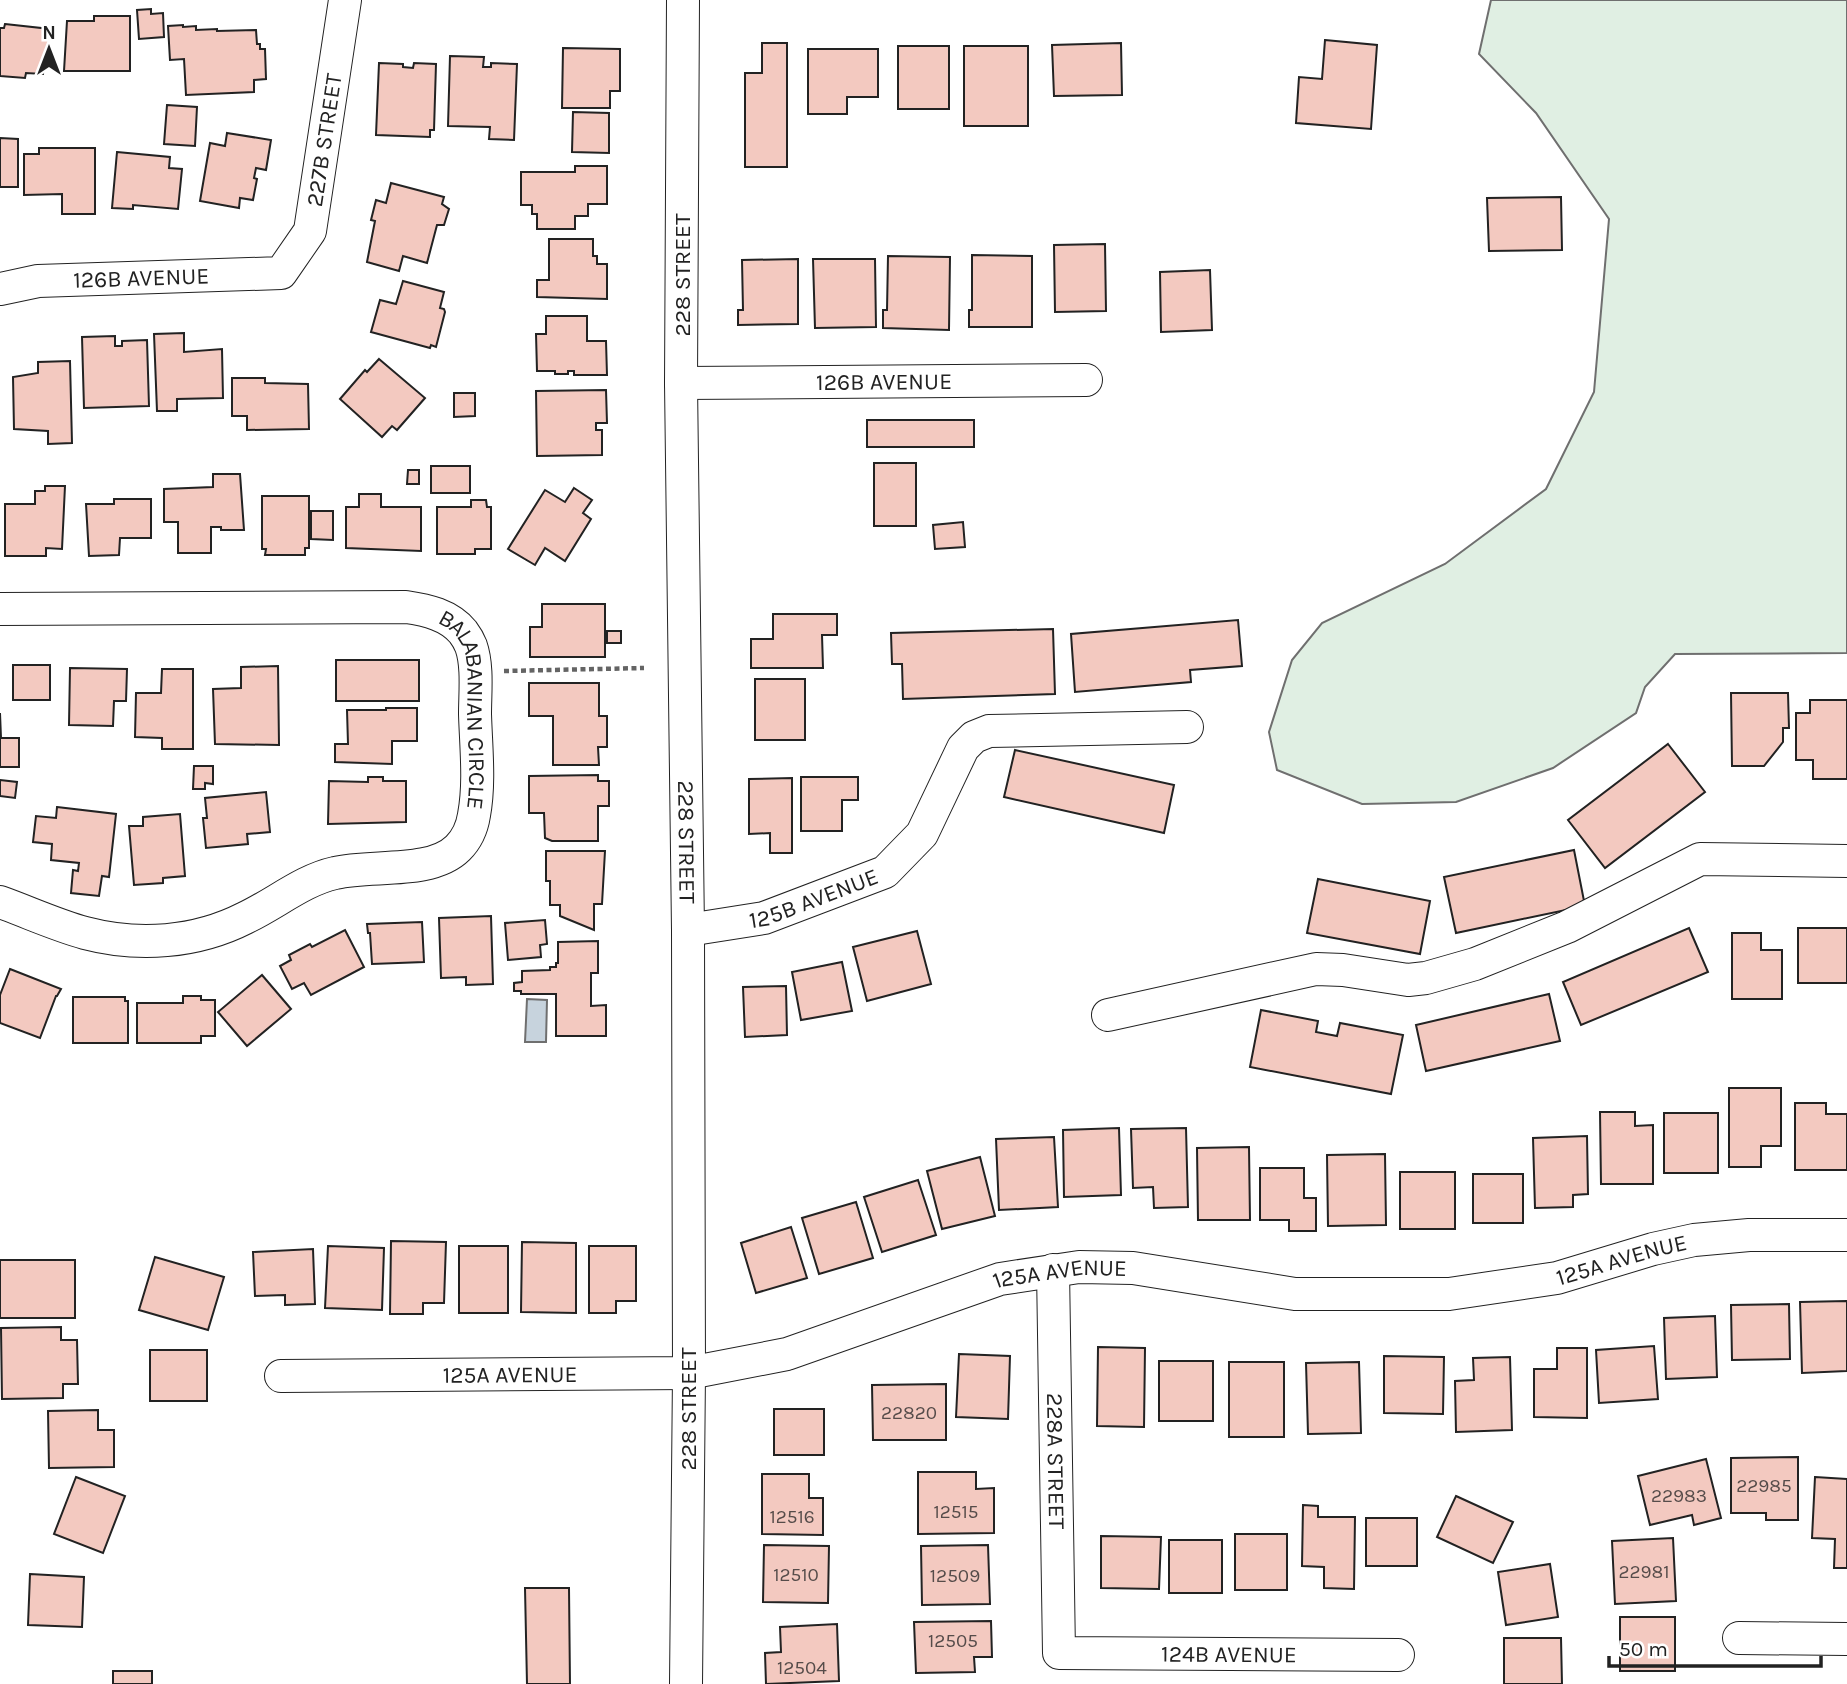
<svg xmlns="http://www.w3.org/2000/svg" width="1847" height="1684" viewBox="0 0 1847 1684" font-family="Karla,sans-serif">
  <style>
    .green { fill: #e0efe3; stroke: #6f6f6f; stroke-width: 2 }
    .water { fill: #c7d3dd; stroke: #6f6f6f; stroke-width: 2 }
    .building { fill: #f3c9c0; stroke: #222; stroke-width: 2 }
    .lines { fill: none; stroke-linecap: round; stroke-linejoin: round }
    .minor-casing { stroke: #222; stroke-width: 34 }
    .path { stroke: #646464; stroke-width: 4.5; stroke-dasharray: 5 3.5; stroke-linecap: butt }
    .minor { stroke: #fff; stroke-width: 32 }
    .labels { text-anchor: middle; stroke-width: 5; stroke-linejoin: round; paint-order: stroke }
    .number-label { font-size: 19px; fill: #564c4a }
    .street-label { font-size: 23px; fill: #222; stroke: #fff }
  </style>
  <rect width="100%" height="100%" fill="#fff"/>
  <path class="green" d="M1491 0H1847V653L1675 654 1645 687 1636 713 1553 768 1456 802 1362 804 1277 770 1269 732 1292 660 1322 623 1445 564 1546 489 1594 392 1609 219 1536 113 1479 54Z"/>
  <path class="water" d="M527 999 547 1000 546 1042H525Z"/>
  <g class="building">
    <path d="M151 9V14L163 13 164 37 139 39 137 10Z"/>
    <path d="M94 16H130V71H64L67 21H94Z"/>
    <path d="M5 24 50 29 47 65H44L43 74 26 73 25 78 0 76V28H4Z"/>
    <path d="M183 25V27L196 26V30L217 29V31L256 30 257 44H260V49H265L266 79 254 80V92L186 95 184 59 170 60 168 26Z"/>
    <path d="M1325 40 1377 45 1371 129 1296 123 1299 77 1322 79Z"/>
    <path d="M762 43H787V167H745V73H762Z"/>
    <path d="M1121 43 1122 95 1054 96 1052 45Z"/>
    <rect x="898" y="46" width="51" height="63"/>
    <rect x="964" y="46" width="64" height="80"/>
    <path d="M563 48 620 49V91H610V108H562Z"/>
    <path d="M808 49H878V97H847V114H808Z"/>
    <path d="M450 56 484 57 483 67H491V63L517 64 514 140 489 139 490 127 448 126Z"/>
    <path d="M379 63 403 64V67L413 68 414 63 436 64 434 130H430V137L376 135Z"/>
    <path d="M167 105 197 107 195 146 164 144Z"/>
    <path d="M573 112 609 113V153L572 152Z"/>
    <path d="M227 133 271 140 266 170 256 168 254 178 257 179 253 200 240 198 239 208 200 201 210 143 225 146Z"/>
    <path d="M0 138 18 139V187H0Z"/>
    <path d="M39 148H95V214H62V194L24 195V154H39Z"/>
    <path d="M117 152 170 157 169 168 182 169 178 209 133 205V209L112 208Z"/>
    <path d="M575 166H607V204H588V216H575V229H537V214H532V205H521V172H575Z"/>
    <path d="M391 183 444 197 442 204 449 209 444 225H437L427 263 403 256 399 271 367 262 375 221 371 220 376 200 386 203Z"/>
    <path d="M1561 197 1562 250 1489 251 1487 198Z"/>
    <path d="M549 239H593V256H597V264H607V299L537 297V280H549Z"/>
    <path d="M1105 244 1106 311 1055 312 1054 245Z"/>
    <path d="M972 255 1032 256V327H969V310H972Z"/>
    <path d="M888 256 950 257 949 330 883 328V310H887Z"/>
    <path d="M798 259V324L738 325V310H743L742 260Z"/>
    <path d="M813 259H875L876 327 815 328Z"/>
    <path d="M1210 270 1212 330 1161 332 1160 272Z"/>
    <path d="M403 281 444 292 440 308 444 309 445 312 436 347 431 345 430 348 371 332 380 300 396 304Z"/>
    <path d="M546 316H587V341H606L607 375H574V371H568V374H555V371H537L536 334H546Z"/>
    <path d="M184 333V352L222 349 223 398 177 399V411H157L154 334Z"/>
    <path d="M115 336V346H122V341L147 340 149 406 84 408 82 337Z"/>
    <path d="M379 359 425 398 397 430 392 426 382 437 340 399 365 370 367 372Z"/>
    <path d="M70 361 72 443 48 444V431L14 429 13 377 38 373V362Z"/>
    <path d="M232 378H265V383L308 384 309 429 247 430V416H232Z"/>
    <path d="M606 390 607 423H596V430H602V455L537 456 536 391Z"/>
    <path d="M454 393H475V416L454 417Z"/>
    <rect x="867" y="420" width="107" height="27"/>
    <rect x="874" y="463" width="42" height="63"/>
    <rect x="431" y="466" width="39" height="27"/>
    <path d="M408 470H419V484H407Z"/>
    <path d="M213 474H240L244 530H221V527H211V553H178V522H164V489L213 487Z"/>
    <path d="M45 486H65L62 549 46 548V556H5V504H35V491H45Z"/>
    <path d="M574 488 592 500 583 513 591 519 565 561 545 548 535 565 508 549 545 490 565 502Z"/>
    <path d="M359 494H381V507H421V551L346 548V507H359Z"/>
    <path d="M262 496H309V548H305V555H265L266 549H262Z"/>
    <path d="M114 499H151V538H120L119 555 89 556 86 504H114Z"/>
    <path d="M471 500H486L487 507H491V549H475V554H437V507H471Z"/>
    <path d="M311 511H333V540L311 539Z"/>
    <path d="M963 522 965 547 935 549 933 525Z"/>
    <path d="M542 604H605V657H530V627H542Z"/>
    <path d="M773 614H837V635H822L823 668H751V639H773Z"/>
    <path d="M1238 620 1242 666 1190 670 1191 682 1075 692 1071 634Z"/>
    <path d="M1053 629 1055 694 903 699 902 664H892L891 633Z"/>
    <rect x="607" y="631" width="14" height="12"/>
    <rect x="336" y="660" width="83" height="41"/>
    <rect x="13" y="665" width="37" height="35"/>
    <path d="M278 666 279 745 215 744 213 689 241 688V667Z"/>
    <path d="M70 668 127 669 126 701H114L113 726 69 725Z"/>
    <path d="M162 669H193V749H162V738L135 737 136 693H161Z"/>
    <rect x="755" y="679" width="50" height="61"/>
    <path d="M529 683H599V716H607V747H598L599 765H553V716H529Z"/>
    <path d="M1731 693H1788L1789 728H1783V742L1764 766H1732Z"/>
    <path d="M1810 700H1847V779H1813V760H1796V713H1810Z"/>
    <path d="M386 708H417V741H392V764L335 762V744H348L347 710H386Z"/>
    <path d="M0 713 1 738H19V767H0Z"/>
    <path d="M1668 744 1705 792 1605 868 1568 820Z"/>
    <path d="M1015 750 1174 785 1164 833 1004 797Z"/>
    <path d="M194 766H213V784L205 783V789H193Z"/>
    <path d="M598 775V781H609V806H598V841H552L545 838 544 813H529V776Z"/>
    <path d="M368 777H383V781H406V822L328 824 329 781 368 782Z"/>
    <path d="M801 777H858V800H842V831H801Z"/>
    <path d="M792 778V853H770V833L749 834V779Z"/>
    <path d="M0 780 17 782 15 798 0 796Z"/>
    <path d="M266 792 270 832 247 834 248 844 206 848 203 818H207L205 798Z"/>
    <path d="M57 807 116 814 109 877 102 876 99 896 71 893 73 870 78 871 79 863 51 860 52 844 33 842 36 816 56 818Z"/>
    <path d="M180 814 185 876 163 878V883L134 885 129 826H143V817Z"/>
    <path d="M1574 850 1585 906 1456 933 1444 877Z"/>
    <path d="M546 851H605L602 904H594V930L560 916V905H550V881H546Z"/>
    <path d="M1318 879 1430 901 1420 954 1307 933Z"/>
    <path d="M491 916 493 984 466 985V977L441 978 439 918Z"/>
    <path d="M545 920 547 944 540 945 541 957 508 960 505 923Z"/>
    <path d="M422 922 424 962 372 964 370 933H368L367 924Z"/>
    <path d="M1689 928 1708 972 1581 1025 1563 982Z"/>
    <rect x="1798" y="928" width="49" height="55"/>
    <path d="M345 930 364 967 311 995 304 983 292 989 280 966 291 960 289 955 310 944 312 947Z"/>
    <path d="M917 931 931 984 867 1001 853 947Z"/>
    <path d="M1732 933H1761V950H1782V999H1732Z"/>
    <path d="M598 941V973H591V1006L606 1005V1036H556V994H521V991H514V983L522 982V971L550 970V967H556V963H558V942Z"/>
    <path d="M842 962 852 1011 801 1020 792 972Z"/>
    <path d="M10 969 61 989 57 996H56L40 1038 0 1023V995Z"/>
    <path d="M262 975 291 1009 247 1046 218 1012Z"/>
    <path d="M786 986 787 1035 745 1037 743 987Z"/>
    <path d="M1549 994 1560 1041 1426 1071 1416 1025Z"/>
    <path d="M183 996H201V1000H215V1036H201V1043H137V1003H183Z"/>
    <path d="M73 997H125V1001H128V1043H73Z"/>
    <path d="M1261 1010 1318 1021 1316 1032 1337 1036 1340 1023 1403 1035 1391 1094 1250 1067Z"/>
    <path d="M1729 1088H1781V1146H1761V1167H1729Z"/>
    <path d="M1795 1103H1826V1114H1847V1170H1795Z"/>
    <path d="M1600 1112H1635V1126L1653 1125V1184H1601Z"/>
    <rect x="1664" y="1113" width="54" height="60"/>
    <path d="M1119 1128 1121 1195 1064 1197 1063 1130Z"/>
    <path d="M1186 1128 1188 1207 1154 1208 1153 1187 1133 1188 1131 1129Z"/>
    <path d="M1587 1136 1588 1194 1573 1195V1207L1535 1208 1533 1138Z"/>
    <path d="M1054 1137 1058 1207 999 1210 996 1139Z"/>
    <path d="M1249 1147 1250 1220H1198L1197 1148Z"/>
    <path d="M1385 1154 1386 1225 1328 1226 1327 1155Z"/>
    <path d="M980 1157 995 1216 942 1229 927 1171Z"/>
    <path d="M1260 1168H1304V1198H1316V1231H1289V1220H1260Z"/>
    <rect x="1400" y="1172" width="55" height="57"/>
    <rect x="1473" y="1174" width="50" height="49"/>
    <path d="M918 1180 936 1235 882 1252 864 1197Z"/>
    <path d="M856 1202 873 1258 819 1274 802 1218Z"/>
    <path d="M791 1227 807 1278 756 1293 741 1243Z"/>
    <path d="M391 1241 446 1242 444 1303H423V1314H390Z"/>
    <path d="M522 1242 576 1243V1313L521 1312Z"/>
    <path d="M328 1246 384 1248 382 1310 325 1308Z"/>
    <rect x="459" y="1246" width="49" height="67"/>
    <path d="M589 1246H636V1301H616V1313H589Z"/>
    <path d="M313 1249 315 1304 285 1305V1295L255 1296 253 1252Z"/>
    <path d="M155 1257 224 1277 208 1330 139 1310Z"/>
    <rect x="0" y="1260" width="75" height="58"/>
    <path d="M1847 1301V1371L1802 1373 1800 1302Z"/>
    <path d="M1789 1304 1790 1359 1732 1360 1731 1305Z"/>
    <path d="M1715 1316 1717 1377 1666 1379 1664 1318Z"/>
    <path d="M61 1327V1340H77L78 1384H63V1398L2 1399 1 1328Z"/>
    <path d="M1654 1346 1658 1399 1599 1403 1596 1350Z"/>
    <path d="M1098 1347 1145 1348 1144 1427 1097 1426Z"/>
    <path d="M1557 1348H1587V1418L1534 1417V1369H1557Z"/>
    <rect x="150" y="1350" width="57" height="51"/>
    <path d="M959 1354 1010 1356 1008 1419 956 1417Z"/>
    <path d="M1384 1356 1444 1357 1443 1414 1384 1413Z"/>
    <path d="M1510 1357 1512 1430 1456 1432 1455 1381 1474 1380 1473 1358Z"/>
    <rect x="1159" y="1361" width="54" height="60"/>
    <rect x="1229" y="1362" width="55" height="75"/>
    <path d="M1359 1362 1361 1433 1308 1434 1306 1363Z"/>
    <path d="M946 1384V1440H873L872 1385Z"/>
    <rect x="774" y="1409" width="50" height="46"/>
    <path d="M98 1410V1430H114V1467L49 1468 48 1411Z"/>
    <path d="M1798 1457V1520H1766V1513H1731V1458Z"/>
    <path d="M1706 1459 1721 1518 1694 1525 1692 1515 1650 1525 1638 1476Z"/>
    <path d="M918 1472H976V1489L994 1488V1533L918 1534Z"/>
    <path d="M762 1474H809V1498H823V1535L762 1534Z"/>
    <path d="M76 1477 125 1496 103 1553 54 1534Z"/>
    <path d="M1815 1477 1847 1479V1568H1834L1835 1539 1812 1538Z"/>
    <path d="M1456 1496 1513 1522 1493 1563 1437 1537Z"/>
    <path d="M1303 1505 1318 1506V1517H1355L1354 1589 1324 1588V1567L1302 1566Z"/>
    <rect x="1366" y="1518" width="51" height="48"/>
    <rect x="1235" y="1534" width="52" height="56"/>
    <path d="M1101 1536 1161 1537 1159 1589 1101 1588Z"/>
    <path d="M1673 1538 1676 1601 1615 1604 1612 1541Z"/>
    <rect x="1169" y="1540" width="53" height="53"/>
    <path d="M764 1545 829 1546 828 1603 763 1602Z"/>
    <path d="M988 1545 990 1604 922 1605 921 1546Z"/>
    <path d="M1550 1564 1558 1617 1506 1625 1498 1572Z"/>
    <path d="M30 1574 84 1577 82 1627 28 1625Z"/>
    <path d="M525 1588H569L570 1684H527Z"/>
    <rect x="1620" y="1617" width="55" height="54"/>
    <path d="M991 1621 992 1657H974L975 1672 916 1673 914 1622Z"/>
    <path d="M837 1624 839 1681 766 1684 765 1653 781 1652 780 1627Z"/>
    <path d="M1504 1638H1561L1562 1684H1504Z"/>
    <rect x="113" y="1671" width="39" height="13"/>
  </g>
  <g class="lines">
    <defs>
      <g id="minor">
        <path id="s1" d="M683 0 681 383 688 930 689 1373 686 1684"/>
        <path id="s2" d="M0 289 38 281 281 273 310 231 345 0"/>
        <path id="s3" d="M681 383 1086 380"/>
        <path id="s4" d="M0 609 406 607C427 610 449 615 463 632 466 636 469 641 471 646 478 666 475 693 475 714 476 747 480 783 474 815 472 828 467 839 458 848 431 875 371 864 335 873 303 880 275 904 245 918 196 943 138 947 85 933 56 925 28 912 0 902"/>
        <path id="s5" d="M688 930 764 918 885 872 922 834 963 748 974 737 989 731 1187 727"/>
        <path d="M1108 1015 1316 969 1343 970 1408 980 1426 978 1475 964 1567 927 1700 859 1847 861"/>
        <path id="s6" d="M1053 1270 1059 1653 1398 1655"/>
        <path id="s7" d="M281 1376 689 1373 787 1354 1000 1279 1079 1267 1133 1268 1295 1294H1449L1557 1278 1653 1249 1694 1240 1749 1235H1847"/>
        <path d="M1739 1638 1847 1639"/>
      </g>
    </defs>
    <use href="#minor" class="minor-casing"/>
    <path class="path" d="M504 671 644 668"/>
    <use href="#minor" class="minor"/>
  </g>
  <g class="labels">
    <g class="number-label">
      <text x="909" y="1419">22820</text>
      <text x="1764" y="1492">22985</text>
      <text x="1679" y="1502">22983</text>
      <text x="956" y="1518">12515</text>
      <text x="792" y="1523">12516</text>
      <text x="1644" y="1578">22981</text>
      <text x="796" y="1581">12510</text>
      <text x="955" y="1582">12509</text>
      <text x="953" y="1647">12505</text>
      <text x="802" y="1674">12504</text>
    </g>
    <g class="street-label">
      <text dy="8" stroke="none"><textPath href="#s2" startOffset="425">227B STREET</textPath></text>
      <text transform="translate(682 275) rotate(-90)" y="8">228 STREET</text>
      <text dy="8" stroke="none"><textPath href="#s2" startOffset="142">126B AVENUE</textPath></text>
      <text dy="8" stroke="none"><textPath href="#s3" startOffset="203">126B AVENUE</textPath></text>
      <text dy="8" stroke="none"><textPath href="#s4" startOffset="546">BALABANIAN CIRCLE</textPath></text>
      <text dy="8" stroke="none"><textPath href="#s1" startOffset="842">228 STREET</textPath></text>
      <text dy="8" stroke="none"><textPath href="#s5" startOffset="130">125B AVENUE</textPath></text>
      <text dy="8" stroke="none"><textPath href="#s7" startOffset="1362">125A AVENUE</textPath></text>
      <text dy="8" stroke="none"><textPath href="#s7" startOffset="794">125A AVENUE</textPath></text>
      <text dy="8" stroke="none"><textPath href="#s7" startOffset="229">125A AVENUE</textPath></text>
      <text transform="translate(688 1409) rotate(-90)" y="8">228 STREET</text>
      <text dy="8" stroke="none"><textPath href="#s6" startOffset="191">228A STREET</textPath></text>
      <text dy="8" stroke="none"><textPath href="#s6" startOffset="553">124B AVENUE</textPath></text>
    </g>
  </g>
  <g transform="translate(49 49)" stroke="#ffffff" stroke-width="5" paint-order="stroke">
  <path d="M0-5L12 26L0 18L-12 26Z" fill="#222222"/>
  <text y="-10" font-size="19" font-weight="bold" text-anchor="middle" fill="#222222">N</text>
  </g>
  <path d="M1609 1656v10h212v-10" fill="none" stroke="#222222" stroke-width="3.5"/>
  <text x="1619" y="1656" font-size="21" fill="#222222" stroke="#ffffff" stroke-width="5" paint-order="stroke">50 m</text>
</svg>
